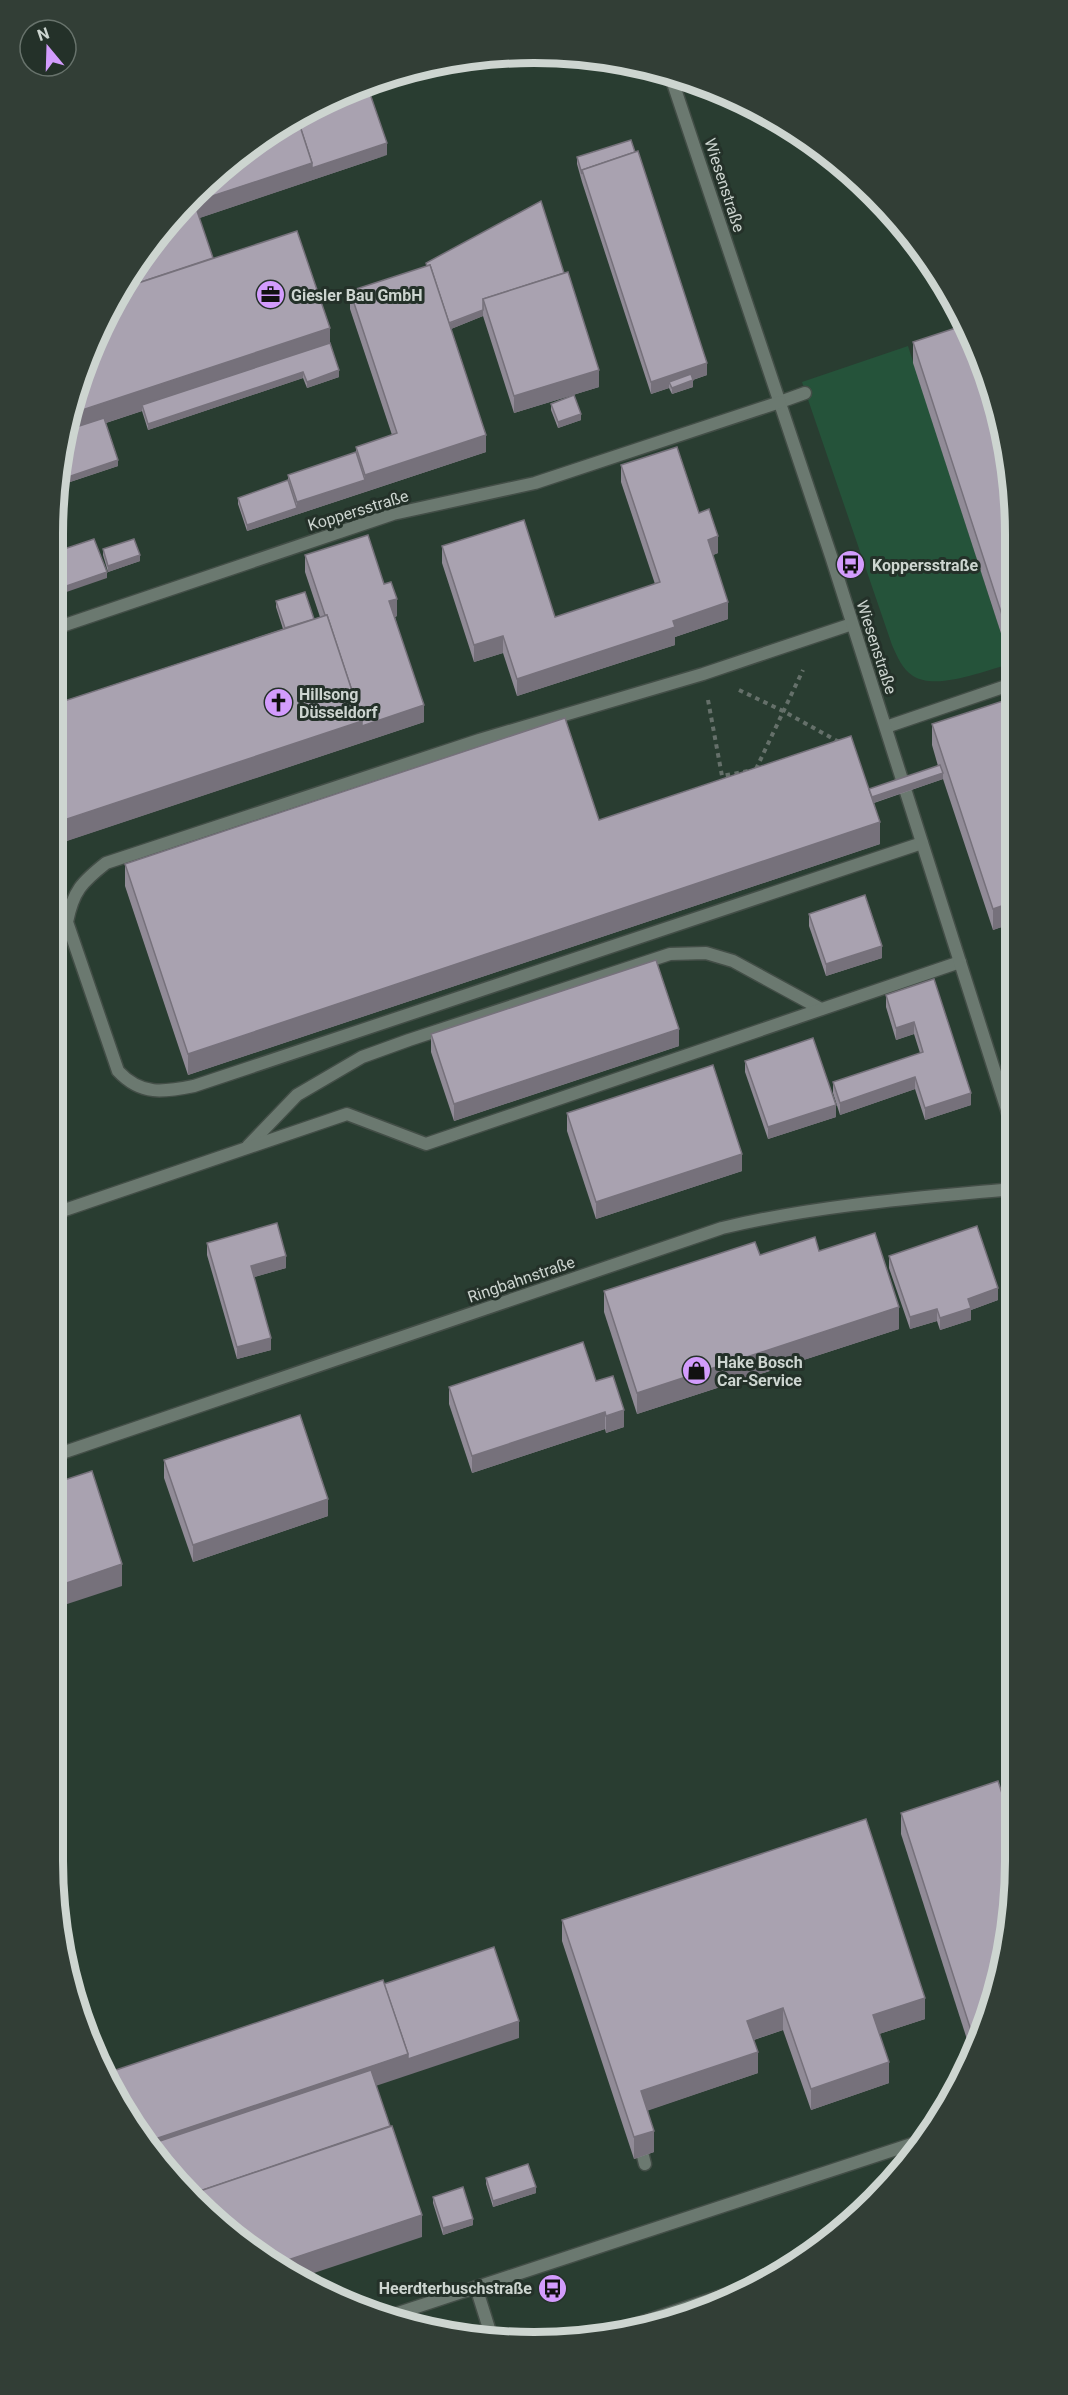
<svg xmlns="http://www.w3.org/2000/svg" width="1068" height="2395" viewBox="0 0 1068 2395" font-family="Roboto,sans-serif">
  <style>
    .built { fill: #293d31 }
    .green { fill: #25533a }
    .lines { fill: none; stroke-linecap: round; stroke-linejoin: round }
    .service-casing { stroke: #434e47; stroke-width: 15 }
    .minor-casing { stroke: #434e47; stroke-width: 15 }
    .path { stroke: #65706a; stroke-width: 4; stroke-dasharray: 4.5 4.5; stroke-linecap: butt }
    .service { stroke: #6b7970; stroke-width: 12 }
    .minor { stroke: #6b7970; stroke-width: 12 }
    .wall { fill: #918b97 }
    .shaded-wall { fill: #76717b }
    .building { fill: #a9a2b0; stroke: #76717b; stroke-width: 1.5 }
    .labels { text-anchor: middle; stroke-width: 6; stroke-linejoin: round; paint-order: stroke }
    .street-label { font-size: 16px; fill: #cdd5d0; stroke: #243129 }
    .poi-label { font-size: 16px; font-weight: bold; fill: #cdd5d0; stroke: #243129; text-anchor: start }
    .rim { fill: none; stroke: #cdd5d0; stroke-width: 8 }
  </style>
  <rect width="100%" height="100%" fill="#243129"/>
  <path class="built" d="M503 54 597 57 689 78 802 134 916 241 979 349 1011 471 1015 1861 990 2016 951 2101 896 2178 774 2278 688 2317 597 2338 440 2333 294 2278 117 2101 78 2016 53 1861V534L78 379 117 293 321 102 410 69Z"/>
  <path class="green" d="M908 346 1011 664C985 670 937 691 913 676 902 669 897 656 892 645L802 382Z"/>
  <g class="lines">
    <defs>
      <g id="service">
        <path d="M780 402 805 393"/>
        <path d="M852 624 703 674 479 740 106 863C82 882 73 891 67 922L118 1071C141 1096 164 1092 194 1086L922 843"/>
        <path d="M886 727 1012 684"/>
        <path d="M248 1146 297 1095 362 1057 409 1040 670 954 706 953 733 961 821 1009"/>
        <path d="M53 1214 347 1114 426 1144 960 962"/>
        <path d="M643 2156 645 2164"/>
        <path d="M476 2287 491 2335"/>
        <path d="M594 2338 775 2278"/>
      </g>
      <g id="minor">
        <path d="M670 74 831 556 1013 1129"/>
        <path d="M53 629 393 514 535 483 780 402"/>
        <path d="M53 1456 722 1228C818 1205 915 1198 1013 1189"/>
        <path d="M392 2315 924 2140"/>
      </g>
    </defs>
    <use href="#service" class="service-casing"/>
    <use href="#minor" class="minor-casing"/>
    <g class="path">
      <path d="M739 690 783 711 839 742"/>
      <path d="M708 700 722 776 748 771"/>
      <path d="M756 769 803 670"/>
    </g>
    <use href="#service" class="service"/>
    <use href="#minor" class="minor"/>
  </g>
  <g class="wall">
    <path d="M387 155 199 218 213 258 330 343 339 377 307 388 303 378 148 430 142 411 106 423 118 466 61 485 78 379 172 216Z"/>
    <path d="M577 157 707 375 693 380V387L672 394 669 388 651 394 582 182 577 164Z"/>
    <path d="M541 201 599 387 514 413 483 316 451 329 486 452 247 531 238 504V498L288 480V475L356 452V447L392 435 350 309V291L426 267V263Z"/>
    <path d="M913 342 1011 471 1012 663 1011 664 913 363Z"/>
    <path d="M551 404 581 420 558 428 551 410Z"/>
    <path d="M621 465 699 513 718 553 713 555 728 619 675 637V645L517 696 503 653 474 662 442 563V546L555 617 655 584 621 482Z"/>
    <path d="M103 549 140 561 108 572 103 555Z"/>
    <path d="M305 555 384 584 397 616 395 617 424 722 60 843 66 866 52 870V705L283 629 276 607V601L314 619 320 617 305 572Z"/>
    <path d="M1012 698 1013 923 993 930 943 779 874 803 880 844 188 1075 125 886V864L599 820 869 789 938 766 932 745V724Z"/>
    <path d="M809 914 882 958 826 976 809 926Z"/>
    <path d="M934 979 971 1105 925 1120 915 1089 840 1115 833 1093V1082L920 1053 914 1034 896 1040 886 1007V995Z"/>
    <path d="M431 1034 679 1046 454 1121 431 1052Z"/>
    <path d="M745 1061 836 1117 768 1139 745 1072Z"/>
    <path d="M567 1113 742 1171 596 1219 567 1131Z"/>
    <path d="M207 1243 286 1268 254 1277 271 1350 237 1359 207 1255Z"/>
    <path d="M819 1251 899 1329 637 1414 604 1312V1291Z"/>
    <path d="M889 1256 998 1300 971 1310V1320L940 1330 937 1321 910 1329 889 1268Z"/>
    <path d="M596 1381 624 1427 606 1433 605 1429 472 1473 449 1404V1387Z"/>
    <path d="M164 1460 328 1516 193 1562 164 1478Z"/>
    <path d="M901 1813 990 2016 972 2055 901 1834Z"/>
    <path d="M562 1920 925 2019 879 2034 889 2083 811 2110 783 2030 754 2040 758 2073 648 2110 654 2152 634 2159 562 1941Z"/>
    <path d="M486 2178 536 2193 493 2207 486 2184Z"/>
    <path d="M433 2197 473 2225 443 2235 433 2203Z"/>
  </g>
  <g class="shaded-wall">
    <path d="M387 143V155L194 220V202L312 163Z"/>
    <path d="M483 310V316L446 331V325Z"/>
    <path d="M330 328V349L142 405V411L69 435 73 413Z"/>
    <path d="M707 363V375L671 387 669 382V388L651 394V382Z"/>
    <path d="M339 370V377L307 388V382Z"/>
    <path d="M599 370V387L514 413V396Z"/>
    <path d="M303 372V378L148 430V424Z"/>
    <path d="M693 380V387L672 394V388Z"/>
    <path d="M581 414V420L558 428V422Z"/>
    <path d="M486 435V452L247 531V525L297 508V502L365 480V475Z"/>
    <path d="M118 460V466L61 485 62 479Z"/>
    <path d="M718 536V553L708 557V540Z"/>
    <path d="M140 555V561L108 572V566Z"/>
    <path d="M107 572V578L52 597V591Z"/>
    <path d="M397 599V616L389 618V601Z"/>
    <path d="M728 602V619L675 637V645L517 696V679L673 621Z"/>
    <path d="M1012 621V643L1005 641V645V624Z"/>
    <path d="M503 636V653L474 662V645Z"/>
    <path d="M424 705V722L52 846V824L362 721Z"/>
    <path d="M943 773V779L867 805V799Z"/>
    <path d="M880 822V844L188 1075V1054Z"/>
    <path d="M66 859V866L52 870V864Z"/>
    <path d="M1013 902V923L993 930V909Z"/>
    <path d="M882 946V958L826 976V964Z"/>
    <path d="M914 1022V1034L896 1040V1028Z"/>
    <path d="M679 1029V1046L454 1121V1104Z"/>
    <path d="M915 1077V1089L840 1115V1103Z"/>
    <path d="M971 1093V1105L925 1120V1108Z"/>
    <path d="M836 1105V1117L768 1139V1127Z"/>
    <path d="M742 1154V1171L596 1219V1202Z"/>
    <path d="M286 1256V1268L251 1278V1266Z"/>
    <path d="M998 1288V1300L971 1310V1320L940 1330V1318L968 1299Z"/>
    <path d="M899 1307V1329L637 1414V1393Z"/>
    <path d="M937 1309V1321L910 1329V1317Z"/>
    <path d="M271 1338V1350L237 1359V1347Z"/>
    <path d="M624 1410V1427L606 1433V1416Z"/>
    <path d="M605 1412V1429L472 1473V1456Z"/>
    <path d="M328 1499V1516L193 1562V1545Z"/>
    <path d="M122 1564V1586L52 1609V1588Z"/>
    <path d="M925 1998V2019L873 2036V2015Z"/>
    <path d="M783 2008V2030L747 2042V2021Z"/>
    <path d="M519 2021V2038L158 2159 146 2142 408 2054Z"/>
    <path d="M758 2052V2073L641 2113V2091Z"/>
    <path d="M889 2062V2083L811 2110V2089Z"/>
    <path d="M654 2131V2152L634 2159V2137Z"/>
    <path d="M536 2187V2193L493 2207V2201Z"/>
    <path d="M422 2215V2237L296 2279 276 2264Z"/>
    <path d="M473 2219V2225L443 2235V2228Z"/>
  </g>
  <g class="building">
    <path d="M367 85 387 143 312 168V163L297 117 321 102Z"/>
    <path d="M297 117 312 163 194 202 213 258 120 289 172 216 241 152Z"/>
    <path d="M631 140 635 152 582 170V174L577 157Z"/>
    <path d="M638 151 707 363 651 382 582 170Z"/>
    <path d="M541 201 564 273 483 299V310L449 323 430 265 427 266 426 263Z"/>
    <path d="M297 231 330 328 73 413 78 379 117 293 120 289Z"/>
    <path d="M430 265 486 435 365 475 356 447 397 433 350 291Z"/>
    <path d="M568 272 599 370 514 396 483 299Z"/>
    <path d="M965 325 979 349 1011 471 1012 621 1005 624 913 342Z"/>
    <path d="M330 343 339 370 307 382 303 372 148 424 142 405Z"/>
    <path d="M691 374 693 380 672 388 669 382Z"/>
    <path d="M574 395 581 414 558 422 551 404Z"/>
    <path d="M104 418 118 460 62 479 70 429Z"/>
    <path d="M677 447 699 513 709 509 718 536 708 540 728 602 673 621 675 627 517 679 503 636 474 645 442 546 524 520 555 617 660 582 621 465Z"/>
    <path d="M356 452 365 480 297 502 288 475Z"/>
    <path d="M288 480 297 508 247 525 238 498Z"/>
    <path d="M368 535 384 584 391 582 397 599 389 601 424 705 362 726V721L327 615H325L305 555Z"/>
    <path d="M94 539 107 572 52 591V553Z"/>
    <path d="M134 539 140 555 108 566 103 549Z"/>
    <path d="M305 592 314 619 285 628 276 601Z"/>
    <path d="M327 615 362 721 52 824V705Z"/>
    <path d="M1012 639V657H1011L1005 641Z"/>
    <path d="M1012 698 1013 902 993 909 932 724Z"/>
    <path d="M565 718 599 820 851 736 880 822 188 1054 125 864Z"/>
    <path d="M940 765 943 773 872 797 869 789Z"/>
    <path d="M59 838 66 859 52 864V840Z"/>
    <path d="M865 895 882 946 826 964 809 914Z"/>
    <path d="M656 960 679 1029 454 1104 431 1034Z"/>
    <path d="M934 979 971 1093 925 1108 915 1077 840 1103 833 1082 923 1052 914 1022 896 1028 886 995Z"/>
    <path d="M813 1038 836 1105 768 1127 745 1061Z"/>
    <path d="M713 1065 742 1154 596 1202 567 1113Z"/>
    <path d="M277 1223 286 1256 251 1266 271 1338 237 1347 207 1243Z"/>
    <path d="M977 1226 998 1288 968 1299 971 1308 940 1318 937 1309 910 1317 889 1256Z"/>
    <path d="M875 1233 899 1307 637 1393 604 1291 755 1242 760 1255 815 1237 819 1251Z"/>
    <path d="M583 1342 596 1381 613 1376 624 1410 606 1416 605 1412 472 1456 449 1387Z"/>
    <path d="M300 1415 328 1499 193 1545 164 1460Z"/>
    <path d="M92 1471 122 1564 52 1588V1484Z"/>
    <path d="M998 1781 1015 1834 1016 1861 990 2016 976 2046 901 1813Z"/>
    <path d="M866 1819 925 1998 873 2015 889 2062 811 2089 783 2008 747 2021 758 2052 641 2091 654 2131 634 2137 562 1920Z"/>
    <path d="M494 1947 519 2021 408 2059V2054L384 1984Z"/>
    <path d="M383 1980 408 2054 146 2142 117 2101 104 2074Z"/>
    <path d="M371 2070 390 2126 191 2194 172 2178 148 2145Z"/>
    <path d="M392 2126 422 2215 276 2264 191 2194Z"/>
    <path d="M528 2164 536 2187 493 2201 486 2178Z"/>
    <path d="M463 2187 473 2219 443 2228 433 2197Z"/>
  </g>
  <defs>
    <symbol id="office-disc" viewBox="-11 -11 22 22"><circle r="9.5" fill="#d39cfd" stroke="#243129"/><path d="M-6-3h4V-5.5h4V-3h4V5H-6ZM-1-4.5V-3h2v-1.5ZM-6 0V1H6V0Z" fill="#111"/></symbol>
    <symbol id="bus-disc" viewBox="-11 -11 22 22"><circle r="9.5" fill="#d39cfd" stroke="#243129"/><path d="M-5-6H5V4H4V6H2V4H-2V6H-4V4H-5ZM-3.5-4V0h7V-4ZM-3.5 1.2v1.5H-2V1.2ZM2 1.2v1.5H3.5V1.2Z" fill="#111"/></symbol>
    <symbol id="church-disc" viewBox="-11 -11 22 22"><circle r="9.5" fill="#d39cfd" stroke="#243129"/><path d="M-1.2-6h2.4v3.5h3.3v2.4h-3.3V6h-2.4V-.1h-3.3v-2.4h3.3Z" fill="#111"/></symbol>
    <symbol id="shop-disc" viewBox="-11 -11 22 22"><circle r="9.5" fill="#d39cfd" stroke="#243129"/><path d="M-5-2.5h2.3a2.7 3.5 0 0 1 5.4 0H5L5.5 6h-11ZM-1.5-2.5h3a1.5 2.3 0 0 0-3 0Z" fill="#111"/></symbol>
  </defs>
  <g fill-rule="evenodd">
    <use href="#office-disc" x="254" y="278" width="33" height="33"/>
    <use href="#bus-disc" x="834" y="548" width="33" height="33"/>
    <use href="#church-disc" x="262" y="686" width="33" height="33"/>
    <use href="#shop-disc" x="680" y="1354" width="33" height="33"/>
    <use href="#bus-disc" x="536" y="2272" width="33" height="33"/>
  </g>
  <g class="labels">
    <g class="street-label">
      <text transform="translate(725 185) rotate(72)" y="6">Wiesenstraße</text>
      <text transform="translate(358 510) rotate(-17)" y="6">Koppersstraße</text>
      <text transform="translate(877 647) rotate(72)" y="6">Wiesenstraße</text>
      <text transform="translate(521 1279) rotate(-19)" y="6">Ringbahnstraße</text>
    </g>
    <g class="poi-label">
      <text x="291" y="301">Giesler Bau GmbH</text>
      <text x="872" y="571">Koppersstraße</text>
      <text x="299" y="700">Hillsong<tspan x="299" dy="18">Düsseldorf</tspan></text>
      <text x="717" y="1368">Hake Bosch<tspan x="717" dy="18">Car-Service</tspan></text>
      <text x="532" y="2294" text-anchor="end">Heerdterbuschstraße</text>
    </g>
  </g>
  <path d="M0 0H1068V2395H0ZM534 63H534A471 471 0 0 1 1005 534V1861A471 471 0 0 1 534 2332H534A471 471 0 0 1 63 1861V534A471 471 0 0 1 534 63Z" fill="#323e36" fill-rule="evenodd"/>
  <path class="rim" d="M534 63H534A471 471 0 0 1 1005 534V1861A471 471 0 0 1 534 2332H534A471 471 0 0 1 63 1861V534A471 471 0 0 1 534 63Z"/>
  <g transform="translate(48 48) rotate(341)"><circle r="28" fill="#243129" stroke="#68736c" stroke-width="1.5"/>
  <path d="M0-4.5L10 22L0 15L-10 22Z" fill="#d39cfd"/>
  <text y="-9" font-size="16" font-weight="bold" text-anchor="middle" fill="#cdd5d0">N</text>
  </g>
</svg>
